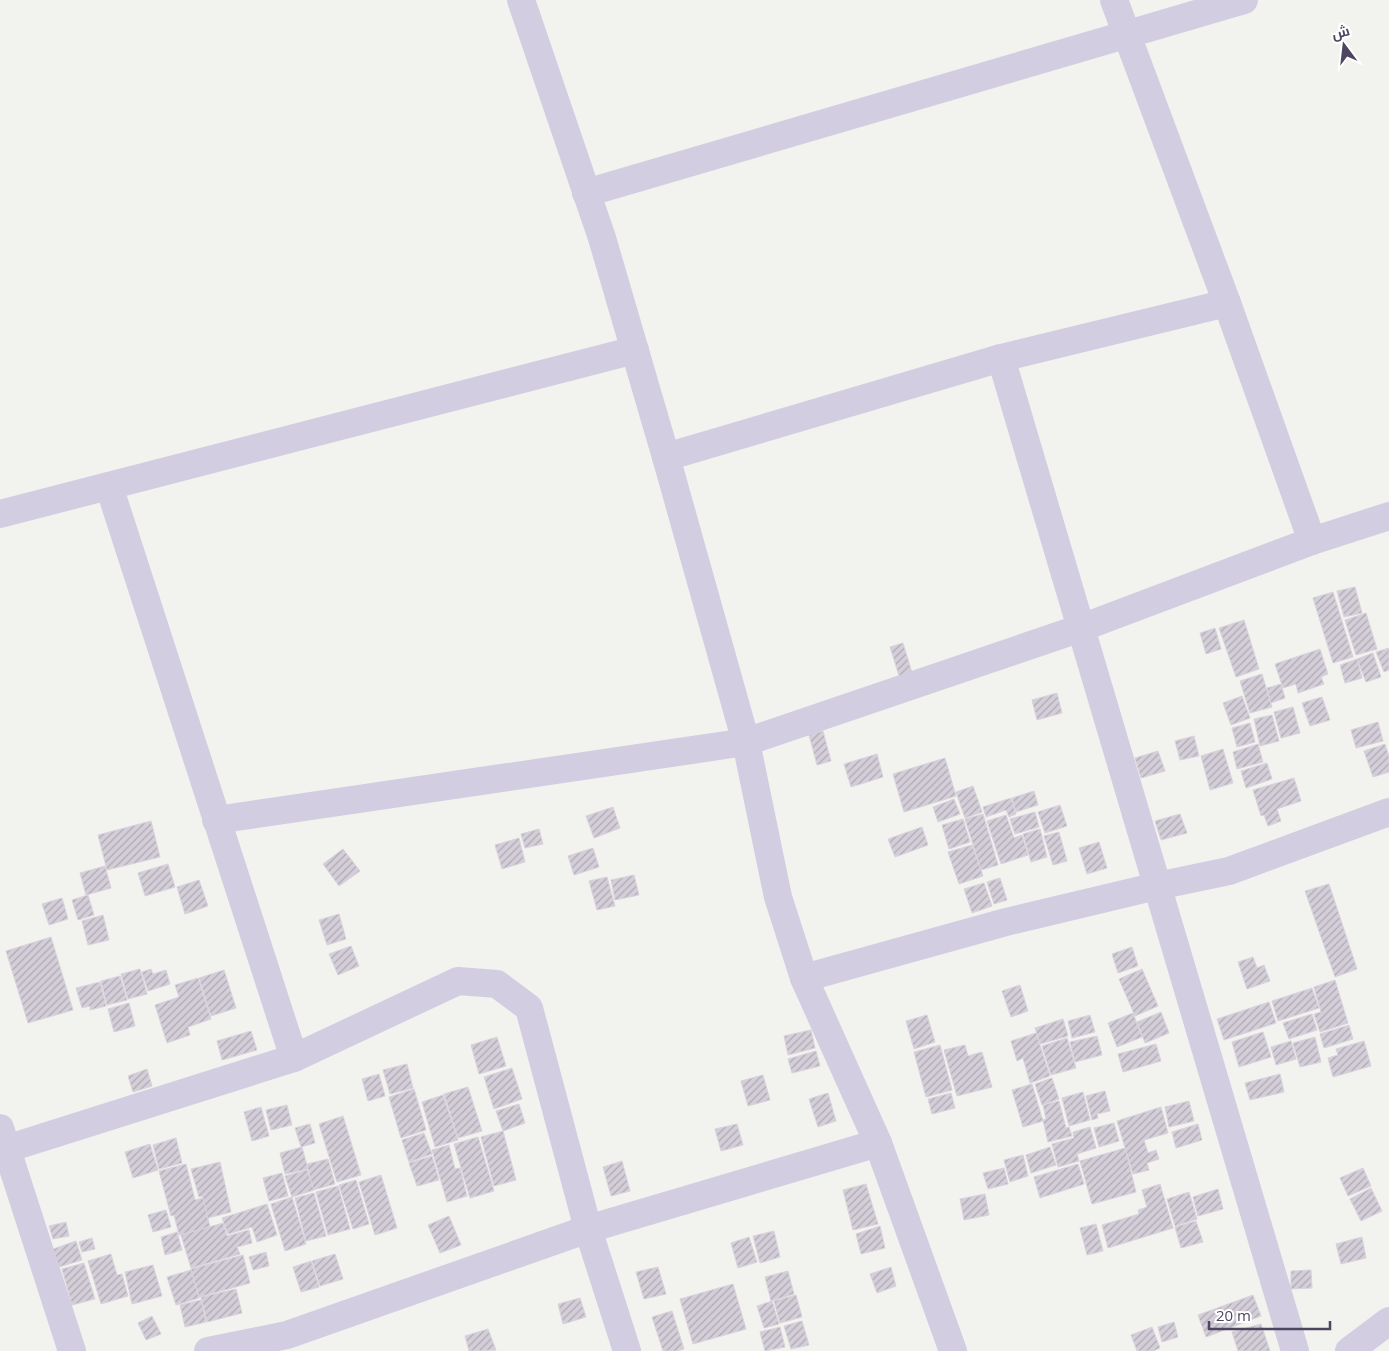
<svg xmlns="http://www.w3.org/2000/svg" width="1389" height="1351" viewBox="0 0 1389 1351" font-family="'Open Sans',Cairo,sans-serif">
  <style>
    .building { fill: url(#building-hatch); stroke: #d8d3dc }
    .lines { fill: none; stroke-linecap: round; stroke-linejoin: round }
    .minor { stroke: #d3cde1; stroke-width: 28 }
    .tertiary { stroke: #d3cde1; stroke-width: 28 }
  </style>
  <defs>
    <pattern id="building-hatch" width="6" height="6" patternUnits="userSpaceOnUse" patternTransform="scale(1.25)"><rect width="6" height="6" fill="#d4ced9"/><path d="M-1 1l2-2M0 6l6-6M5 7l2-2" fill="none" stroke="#aea9b3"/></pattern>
  </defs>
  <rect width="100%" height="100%" fill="#f2f2ef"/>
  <g class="building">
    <path d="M1355 587 1362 613 1344 617 1337 591Z"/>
    <path d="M1333 592 1353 657 1333 663 1313 598Z"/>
    <path d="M1366 613 1377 649 1356 655 1345 620Z"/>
    <path d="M1244 620 1259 669 1236 677 1219 628Z"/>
    <path d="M1215 628 1221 649 1206 654 1200 633Z"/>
    <path d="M903 643 913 676 900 679 890 647Z"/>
    <path d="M1389 648V670L1384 672 1376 652Z"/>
    <path d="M1320 649 1328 674 1321 677 1324 684 1298 693 1296 684 1283 688 1275 664Z"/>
    <path d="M1373 653 1381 677 1366 682 1357 659Z"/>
    <path d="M1357 659 1362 678 1345 683 1340 665Z"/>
    <path d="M1262 674 1272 707 1250 713 1240 681Z"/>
    <path d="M1281 684 1285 698 1271 703 1267 688Z"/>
    <path d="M1057 693 1062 713 1037 720 1032 700Z"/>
    <path d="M1242 696 1250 718 1231 725 1223 703Z"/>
    <path d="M1322 697 1330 720 1310 726 1302 703Z"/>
    <path d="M1293 707 1300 733 1281 738 1274 712Z"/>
    <path d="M1272 715 1279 741 1260 746 1254 719Z"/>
    <path d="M1378 722 1383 741 1356 748 1351 730Z"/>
    <path d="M1250 723 1255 742 1237 747 1232 728Z"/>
    <path d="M823 731 831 761 817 765 809 735Z"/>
    <path d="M1194 736 1199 756 1180 760 1175 741Z"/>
    <path d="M1258 744 1263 762 1237 769 1233 752Z"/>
    <path d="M1385 744 1389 757V772L1373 777 1364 751Z"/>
    <path d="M1223 749 1233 783 1210 790 1201 756Z"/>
    <path d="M1158 751 1165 771 1141 778 1135 758Z"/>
    <path d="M877 754 883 777 851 787 844 764Z"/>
    <path d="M945 758 956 796 904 812 893 774Z"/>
    <path d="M1267 763 1272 779 1246 788 1241 771Z"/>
    <path d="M1294 778 1301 801 1277 809 1281 821 1268 826 1264 815 1261 816 1253 790Z"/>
    <path d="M973 786 982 812 965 818 956 792Z"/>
    <path d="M1034 791 1038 805 1016 812 1012 798Z"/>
    <path d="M1011 798 1016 814 1009 817 1006 810 986 817 983 807Z"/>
    <path d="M954 799 960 814 938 822 933 807Z"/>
    <path d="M1060 805 1067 826 1045 833 1038 812Z"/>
    <path d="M613 807 620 828 594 838 586 816Z"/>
    <path d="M1035 812 1039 827 1015 834 1010 819Z"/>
    <path d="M983 814 998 865 981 870 965 819Z"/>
    <path d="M1180 814 1187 833 1161 840 1155 821Z"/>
    <path d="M1006 815 1014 838 1022 835 1028 855 1001 864 987 821Z"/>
    <path d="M963 819 970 842 949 849 942 825Z"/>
    <path d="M151 821 160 857 107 870 98 835Z"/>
    <path d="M922 827 928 845 895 857 888 839Z"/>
    <path d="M539 829 543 844 525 848 521 834Z"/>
    <path d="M1040 829 1047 857 1031 862 1023 834Z"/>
    <path d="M1059 832 1067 861 1053 865 1044 836Z"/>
    <path d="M519 838 525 862 502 869 495 845Z"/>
    <path d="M1099 842 1107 868 1087 874 1079 848Z"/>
    <path d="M972 845 983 876 959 884 948 852Z"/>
    <path d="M593 848 599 867 574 875 568 856Z"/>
    <path d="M343 849 360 871 339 886 323 864Z"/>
    <path d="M168 864 175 887 145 896 138 873Z"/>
    <path d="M105 866 111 888 86 895 80 873Z"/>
    <path d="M634 875 639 895 615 900 611 880Z"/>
    <path d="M607 877 615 906 597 910 589 881Z"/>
    <path d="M1000 878 1007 900 994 904 987 882Z"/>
    <path d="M199 880 208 906 185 914 177 887Z"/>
    <path d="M984 883 992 906 972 913 964 889Z"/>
    <path d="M1329 884 1357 969 1335 977 1305 891Z"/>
    <path d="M88 895 94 915 78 920 72 900Z"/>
    <path d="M62 898 68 919 49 925 42 904Z"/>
    <path d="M339 914 346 939 327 945 319 920Z"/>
    <path d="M103 915 109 940 88 945 82 921Z"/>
    <path d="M51 937 73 1010 28 1023 6 951Z"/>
    <path d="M351 946 359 966 338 975 329 954Z"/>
    <path d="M1132 947 1138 966 1118 973 1112 954Z"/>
    <path d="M1253 957 1257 968 1264 965 1270 981 1247 989 1238 962Z"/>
    <path d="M140 969 147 994 128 999 121 974Z"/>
    <path d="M151 969 153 974 166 970 170 984 148 991 142 972Z"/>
    <path d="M1142 969 1158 1006 1135 1016 1119 979Z"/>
    <path d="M224 970 236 1008 211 1016 199 978Z"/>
    <path d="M120 976 127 1000 107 1005 101 981Z"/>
    <path d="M198 978 211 1019 188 1027 190 1035 167 1043 155 1005 179 997 175 985Z"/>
    <path d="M1335 980 1348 1023 1320 1032 1314 1014 1321 1012 1314 987Z"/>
    <path d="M100 982 106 1006 90 1010V1006L82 1008 76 988Z"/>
    <path d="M1020 985 1028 1011 1011 1017 1002 991Z"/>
    <path d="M1312 988 1319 1008 1278 1021 1272 1001Z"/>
    <path d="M1269 1002 1276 1023 1224 1040 1217 1019Z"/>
    <path d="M129 1003 135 1026 114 1032 108 1009Z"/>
    <path d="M1161 1012 1169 1033 1145 1043 1137 1022Z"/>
    <path d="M1133 1013 1142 1037 1117 1047 1108 1023Z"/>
    <path d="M1312 1014 1317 1030 1289 1039 1283 1023Z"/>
    <path d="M927 1015 935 1042 914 1049 906 1021Z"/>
    <path d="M1090 1015 1095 1032 1072 1038 1068 1021Z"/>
    <path d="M1063 1019 1068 1036 1040 1044 1035 1028Z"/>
    <path d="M1349 1025 1353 1039 1324 1048 1320 1034Z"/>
    <path d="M811 1030 815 1048 788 1055 784 1036Z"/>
    <path d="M251 1031 257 1050 222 1060 217 1041Z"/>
    <path d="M1263 1032 1271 1057 1239 1067 1232 1042Z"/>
    <path d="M1036 1033 1050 1076 1030 1083 1023 1058 1017 1061 1011 1041Z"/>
    <path d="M1097 1036 1102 1055 1075 1062 1070 1042Z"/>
    <path d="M497 1037 506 1066 479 1074 471 1045Z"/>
    <path d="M1315 1037 1321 1062 1300 1067 1293 1043Z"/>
    <path d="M1067 1038 1076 1068 1051 1075 1042 1046Z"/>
    <path d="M1291 1041 1296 1059 1276 1065 1271 1047Z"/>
    <path d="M1364 1041 1371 1066 1333 1077 1328 1058 1338 1055 1336 1049Z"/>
    <path d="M1156 1044 1161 1061 1123 1072 1118 1054Z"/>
    <path d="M940 1045 952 1090 926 1097 914 1052Z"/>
    <path d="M965 1045 968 1056 982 1052 992 1087 957 1096 944 1050Z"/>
    <path d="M816 1051 820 1066 792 1073 788 1059Z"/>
    <path d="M407 1064 413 1088 390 1094 383 1070Z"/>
    <path d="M512 1068 522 1099 494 1109 484 1077Z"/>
    <path d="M147 1069 152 1086 133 1092 128 1076Z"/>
    <path d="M379 1074 385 1096 368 1101 362 1079Z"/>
    <path d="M1280 1074 1284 1092 1250 1100 1245 1083Z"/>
    <path d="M763 1075 770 1100 748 1106 741 1081Z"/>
    <path d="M1052 1078 1059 1099 1042 1105 1035 1084Z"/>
    <path d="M1032 1084 1043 1121 1023 1127 1012 1090Z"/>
    <path d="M468 1087 482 1131 458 1138 444 1094Z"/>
    <path d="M414 1089 426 1130 401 1138 389 1097Z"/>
    <path d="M1105 1091 1110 1111 1097 1114 1098 1118 1092 1120 1086 1096Z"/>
    <path d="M1083 1092 1090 1120 1069 1126 1062 1098Z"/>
    <path d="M828 1093 836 1121 818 1127 809 1099Z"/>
    <path d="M951 1093 955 1108 932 1114 928 1099Z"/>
    <path d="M443 1095 458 1140 435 1147 422 1102Z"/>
    <path d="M1059 1101 1066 1128 1069 1127 1072 1136 1048 1142 1043 1120 1046 1119 1043 1105Z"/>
    <path d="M1189 1101 1194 1121 1169 1127 1165 1107Z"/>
    <path d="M519 1104 525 1123 503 1131 496 1111Z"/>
    <path d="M287 1105 292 1125 271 1130 266 1110Z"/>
    <path d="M261 1107 269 1136 252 1141 244 1112Z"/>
    <path d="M1161 1107 1168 1133 1144 1140 1148 1153 1156 1150 1159 1159 1147 1163 1149 1170 1133 1174 1117 1121Z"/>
    <path d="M343 1116 361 1175 337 1182 319 1124Z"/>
    <path d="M1114 1123 1119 1141 1099 1147 1094 1128Z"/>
    <path d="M310 1124 315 1143 301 1147 295 1128Z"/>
    <path d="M737 1124 743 1145 721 1151 715 1129Z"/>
    <path d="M1198 1124 1202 1140 1176 1148 1172 1132Z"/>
    <path d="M1090 1127 1096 1148 1077 1154 1079 1161 1058 1167 1052 1144 1074 1138 1073 1132Z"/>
    <path d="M503 1131 516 1180 494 1186 481 1137Z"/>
    <path d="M424 1133 432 1154 409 1162 402 1140Z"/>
    <path d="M478 1137 494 1191 470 1198 454 1144Z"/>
    <path d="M176 1138 182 1163 159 1169 153 1145Z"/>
    <path d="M150 1144 158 1170 133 1178 125 1152Z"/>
    <path d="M449 1145 455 1169 460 1168 467 1196 447 1202 432 1150Z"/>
    <path d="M302 1147 308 1169 285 1174 280 1153Z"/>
    <path d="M1050 1147 1056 1165 1031 1173 1026 1155Z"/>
    <path d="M1125 1148 1136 1192 1092 1204 1080 1161Z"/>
    <path d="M1023 1155 1028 1176 1010 1182 1004 1160Z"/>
    <path d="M432 1156 439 1180 417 1186 409 1163Z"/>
    <path d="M328 1159 335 1184 313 1190 307 1164Z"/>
    <path d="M622 1161 630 1191 611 1196 603 1167Z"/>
    <path d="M220 1162 231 1212 208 1218 202 1196 199 1197 191 1169Z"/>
    <path d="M186 1164 195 1200 203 1198 210 1227 179 1235 174 1215 171 1216 159 1171Z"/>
    <path d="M1078 1164 1084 1184 1040 1198 1034 1177Z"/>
    <path d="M1004 1168 1008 1184 988 1189 983 1173Z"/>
    <path d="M1363 1168 1371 1186 1348 1196 1340 1178Z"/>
    <path d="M307 1170 314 1190 292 1197 285 1176Z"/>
    <path d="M282 1173 288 1196 269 1201 263 1178Z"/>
    <path d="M381 1175 397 1228 375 1235 359 1182Z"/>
    <path d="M356 1180 369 1224 353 1229 339 1185Z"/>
    <path d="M866 1184 878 1224 853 1230 843 1190Z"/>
    <path d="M1160 1184 1173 1228 1108 1248 1102 1225 1139 1214 1138 1210 1147 1207 1142 1190Z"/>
    <path d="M338 1186 350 1229 328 1235 316 1192Z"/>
    <path d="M1371 1188 1382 1211 1361 1221 1350 1199Z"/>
    <path d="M1218 1189 1223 1209 1198 1216 1193 1197Z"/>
    <path d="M1189 1192 1197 1219 1175 1226 1167 1199Z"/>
    <path d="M314 1193 326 1236 306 1241 295 1198Z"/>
    <path d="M985 1194 989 1215 964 1220 960 1199Z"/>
    <path d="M292 1197 306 1244 285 1251 271 1204Z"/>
    <path d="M267 1204 277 1235 257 1242 252 1227 228 1234 222 1218Z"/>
    <path d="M166 1210 171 1227 153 1232 148 1215Z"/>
    <path d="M449 1216 461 1245 440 1253 428 1225Z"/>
    <path d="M1196 1221 1203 1242 1181 1248 1175 1227Z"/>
    <path d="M66 1222 69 1236 53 1239 49 1226Z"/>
    <path d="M223 1223 227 1236 249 1230 252 1243 237 1247 240 1254 191 1268 181 1235Z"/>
    <path d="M1096 1224 1103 1251 1087 1255 1080 1228Z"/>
    <path d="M880 1226 885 1248 861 1254 856 1234Z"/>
    <path d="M774 1231 780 1257 760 1263 753 1236Z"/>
    <path d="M177 1232 182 1250 165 1255 161 1237Z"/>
    <path d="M749 1237 757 1262 738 1268 731 1243Z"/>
    <path d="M1362 1237 1366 1258 1341 1264 1336 1244Z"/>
    <path d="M92 1238 95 1249 82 1252 79 1242Z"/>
    <path d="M76 1241 82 1260 59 1267 53 1249Z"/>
    <path d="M266 1252 269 1266 253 1270 249 1257Z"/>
    <path d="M111 1254 117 1275 122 1274 128 1296 101 1304 88 1261Z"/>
    <path d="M335 1254 343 1279 320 1286 312 1261Z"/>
    <path d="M243 1255 250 1283 199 1297 191 1269Z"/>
    <path d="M311 1261 319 1287 301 1292 293 1267Z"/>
    <path d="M84 1263 95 1299 72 1305 62 1269Z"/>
    <path d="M153 1265 162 1296 132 1304 125 1272Z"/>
    <path d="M658 1267 666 1294 644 1299 636 1272Z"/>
    <path d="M891 1267 896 1286 877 1293 870 1274Z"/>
    <path d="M191 1270 199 1298 176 1305 167 1277Z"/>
    <path d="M1311 1270 1312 1288 1291 1289V1271Z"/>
    <path d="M788 1271 794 1294 771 1301 765 1277Z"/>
    <path d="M733 1284 746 1329 693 1344 680 1299Z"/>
    <path d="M236 1289 242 1313 207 1322 201 1297Z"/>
    <path d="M796 1295 802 1317 780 1323 774 1301Z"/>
    <path d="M1253 1295 1261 1316 1206 1337 1198 1315Z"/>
    <path d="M580 1298 586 1317 563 1324 558 1304Z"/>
    <path d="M201 1300 206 1322 185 1327 180 1305Z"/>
    <path d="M772 1301 779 1324 764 1328 757 1306Z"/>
    <path d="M672 1311 684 1349 677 1351H663L652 1317Z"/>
    <path d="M152 1316 161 1334 146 1340 138 1323Z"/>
    <path d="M802 1321 809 1345 791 1349 784 1326Z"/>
    <path d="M1174 1322 1178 1337 1162 1342 1158 1327Z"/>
    <path d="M1261 1324 1270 1351H1238L1232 1332Z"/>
    <path d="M780 1327 785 1347 765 1351 760 1332Z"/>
    <path d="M1152 1327 1160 1348 1153 1351H1137L1131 1335Z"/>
    <path d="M488 1329 496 1350 469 1351 465 1336Z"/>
  </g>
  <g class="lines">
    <g class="minor">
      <path d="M521 0 602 238 666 457 746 742 778 897 804 978 878 1143 953 1351"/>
      <path d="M1114 0 1227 303 1312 541"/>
      <path d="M586 193 1244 0"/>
      <path d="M1001 358 1295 1351"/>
      <path d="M666 457 1001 358 1227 303"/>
      <path d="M109 486 294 1058"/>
      <path d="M0 514 635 350"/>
      <path d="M216 820 746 742 1081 628 1312 541 1389 516"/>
      <path d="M804 978 1006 922 1157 886 1229 871 1389 812"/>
      <path d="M0 1151 294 1058 458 981 497 984 529 1008 588 1229 627 1351"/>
      <path d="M208 1351 287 1335 588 1229 878 1143"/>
      <path d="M1349 1351 1389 1321"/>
    </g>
    <path class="tertiary" d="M0 1128 72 1351"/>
  </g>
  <g transform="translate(1344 45) rotate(345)" stroke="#ffffff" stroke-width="4" paint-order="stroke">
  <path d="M0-4L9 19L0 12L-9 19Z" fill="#4e4560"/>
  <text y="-8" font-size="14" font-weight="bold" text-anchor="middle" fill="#4e4560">ش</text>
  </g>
  <path d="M1209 1321v8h121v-8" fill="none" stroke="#4e4560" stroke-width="2.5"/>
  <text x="1216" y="1321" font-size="15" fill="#4e4560" stroke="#ffffff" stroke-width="4" paint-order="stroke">20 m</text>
</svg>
